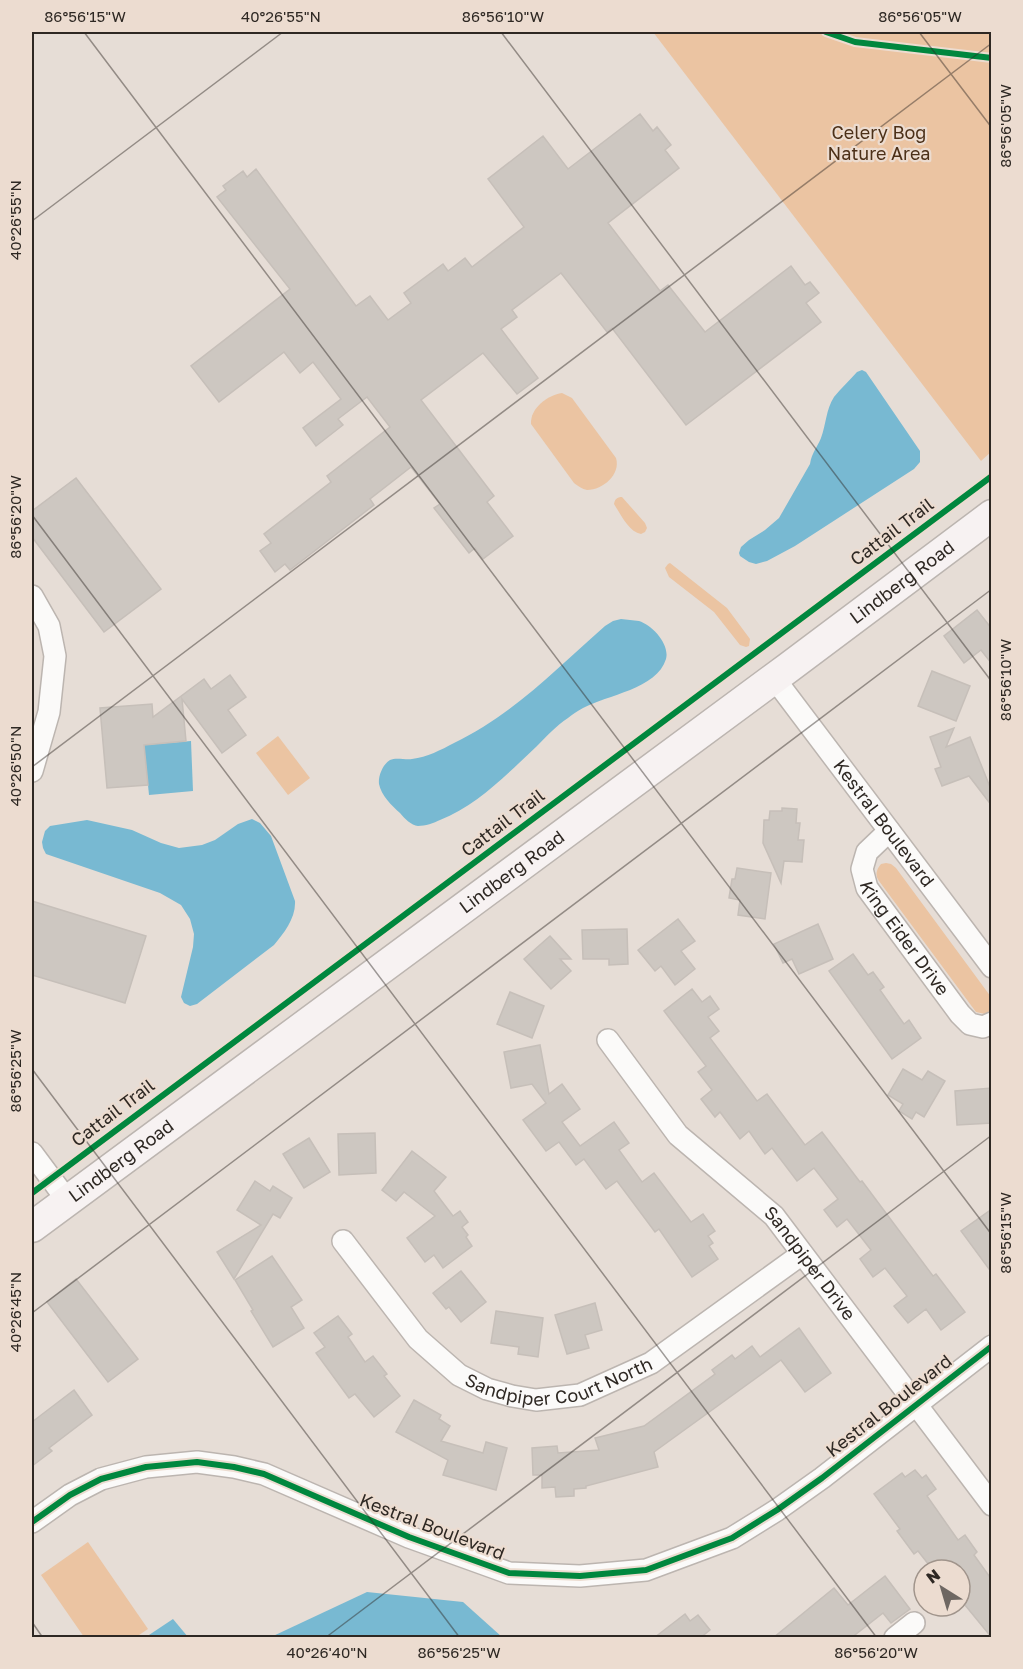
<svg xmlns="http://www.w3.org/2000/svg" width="1023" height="1669" viewBox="0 0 1023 1669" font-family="'Golos Text',sans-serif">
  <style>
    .green { fill: #ebc4a2 }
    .water { fill: #78b9d2 }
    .building { fill: #cdc7c1; stroke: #c6bfb9; stroke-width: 1.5 }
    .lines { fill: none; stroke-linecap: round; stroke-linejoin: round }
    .street-casing { stroke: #bcb5b0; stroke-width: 24 }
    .secondary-casing { stroke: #bcb5b0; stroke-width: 33 }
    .street { stroke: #fbfaf9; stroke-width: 21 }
    .secondary { stroke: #f7f2f2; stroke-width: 30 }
    .cycleway-casing { stroke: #ecdcd0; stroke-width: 10 }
    .cycleway { stroke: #00873e; stroke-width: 6 }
    .ticks { fill: none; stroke: #2e2823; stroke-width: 1.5; stroke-opacity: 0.45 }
    .labels { text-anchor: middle; stroke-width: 4.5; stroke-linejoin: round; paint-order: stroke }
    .park-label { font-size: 18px; fill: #4c3018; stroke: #ecdcd0 }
    .street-label { font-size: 18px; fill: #2e2823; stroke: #ecdcd0 }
    .neatline { fill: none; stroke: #2e2823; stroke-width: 2 }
    .ticks-label { font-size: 15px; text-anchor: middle; fill: #2e2823 }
  </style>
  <rect width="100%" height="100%" fill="#e6ddd6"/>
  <g class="green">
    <path d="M653 32H991L992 451 981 461Z"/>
    <path d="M562 393 572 398 616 458C621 474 603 490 587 490 582 489 578 486 574 483L531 424C530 408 548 395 562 393Z"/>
    <path d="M622 497 645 523 647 528 645 532 641 534C629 532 621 515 614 504 615 499 617 497 622 497Z"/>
    <path d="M670 563 727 608 750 639 749 646 746 647 740 645 714 612 669 577 665 568 668 564Z"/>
    <path d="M278 736 310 778 288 795 256 753Z"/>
    <path d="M886 863 891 864 896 868 991 997C992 1005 993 1010 985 1014L976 1012 879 881C875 875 876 870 881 864Z"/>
    <path d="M88 1542 148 1629 136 1637H84L41 1575Z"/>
  </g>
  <g class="water">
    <path d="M862 370 866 372 920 451V462L914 469 795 546 767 561 756 564 749 562 740 556 739 553 741 547 749 540 765 530 779 518 810 464C812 452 817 448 821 438 826 425 826 409 834 397 841 388 850 380 857 372Z"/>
    <path d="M621 619C627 620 633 620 639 621 652 625 670 644 666 659 657 689 607 695 583 708 577 711 572 715 568 718 556 726 547 736 537 746 508 773 478 805 440 820 434 823 425 826 418 826 411 825 405 819 400 813 392 806 381 795 379 784 378 776 383 764 390 760 396 757 405 760 412 759 427 757 441 750 454 743 513 715 557 668 605 626L613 621Z"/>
    <path d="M191 741 193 791 149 795 144 745Z"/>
    <path d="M252 819 260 823 271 836 295 901C296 918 284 933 274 945L197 1004 190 1006 184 1003 181 997 193 947 194 934 190 919 181 905 160 893 46 854 43 848 42 842 45 831 50 826 87 820 132 830 161 843 179 848 202 845 215 840 238 824Z"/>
    <path d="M367 1592 463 1602 502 1637H271Z"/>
    <path d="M173 1619 188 1637H146Z"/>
  </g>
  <g class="building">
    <path d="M640 114 653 131 657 127 671 145 665 150 679 168 608 223 660 291 668 285 705 332 791 266 805 285 810 282 819 293 806 303 821 322 686 425 612 328 607 332 561 273 512 310 517 317 501 329 538 378 517 394 483 353 421 400 494 496 487 502 513 536 483 559 475 548 469 553 434 508 440 504 411 467 370 499 374 505 290 570 285 564 275 572 260 551 271 543 264 534 331 482 327 476 390 427 367 397 338 419 343 425 316 446 303 428 341 399 313 362 300 373 284 352 219 402 191 366 290 289 217 197 226 190 223 186 243 171 247 177 256 169 356 306 370 296 388 320 411 303 404 293 443 264 448 271 465 258 472 267 524 227 488 179 543 136 568 169Z"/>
    <path d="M76 478 161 589 104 632 32 537V511Z"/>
    <path d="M977 610 992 629V664L981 650 964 663 944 636Z"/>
    <path d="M932 671 970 686 956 721 918 706Z"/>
    <path d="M230 675 246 697 228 710 246 735 222 753 182 699 186 741 144 745 148 785 107 788 100 708 152 704 153 717 204 679 211 689Z"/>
    <path d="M954 728 946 747 970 737 992 792V806L969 776 942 786 935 769 941 767 930 737Z"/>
    <path d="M782 808 797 809 796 823H800L798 840H804L802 862 784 861 781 883 763 843 764 820H769L770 811H782Z"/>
    <path d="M737 868 771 873 765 919 738 915 740 900 729 898 732 879H735Z"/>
    <path d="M32 901 146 936 125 1003 32 975Z"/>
    <path d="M678 919 695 941 681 951 695 969 675 985 661 966 655 971 638 950Z"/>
    <path d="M818 924 833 959 799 974 792 959 783 963 774 944Z"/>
    <path d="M627 929 628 964 609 965V959H583L582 930Z"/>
    <path d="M550 936 571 959H560L571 971 551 989 524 959Z"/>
    <path d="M853 954 868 975 873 972 884 987 880 990 904 1024 909 1020 921 1038 892 1059 829 971Z"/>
    <path d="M692 989 702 1002 710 996 719 1009 708 1017 719 1031 710 1038 757 1101 767 1094 805 1145 822 1132 860 1182 862 1181 933 1276 936 1274 965 1312 941 1330 926 1309 908 1323 894 1306 907 1296 885 1268 873 1277 860 1259 871 1250 847 1219 837 1227 824 1210 838 1199 814 1168 797 1181 772 1148 765 1154 749 1131 740 1139 720 1112 715 1117 701 1099 712 1090 698 1072 706 1066 664 1011Z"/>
    <path d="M510 992 544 1006 532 1038 497 1024Z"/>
    <path d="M540 1045 549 1094 562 1084 580 1109 562 1122 580 1146 614 1122 629 1143 619 1150 642 1182 654 1173 691 1222 703 1214 715 1231 708 1236 713 1243 709 1246 718 1259 692 1277 659 1229 655 1232 617 1181 606 1189 584 1159 576 1165 559 1142 546 1151 523 1120 546 1103 532 1084 511 1088 504 1052Z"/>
    <path d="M903 1069 922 1080 928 1071 945 1081 924 1117 916 1112 912 1119 899 1111 903 1104 888 1095Z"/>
    <path d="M992 1088V1123L957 1125 955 1091Z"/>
    <path d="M375 1133 376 1173 339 1175 338 1134Z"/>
    <path d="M309 1138 330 1172 304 1188 283 1154Z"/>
    <path d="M412 1151 446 1177 434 1191 453 1216 460 1211 468 1222 462 1227 468 1235 466 1237 472 1246 443 1268 434 1255 425 1262 407 1238 435 1216 404 1192 396 1201 382 1190Z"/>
    <path d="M255 1181 270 1191 273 1186 292 1198 280 1218 273 1214 234 1279 217 1252 261 1225 237 1210Z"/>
    <path d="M992 1209V1273L961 1231Z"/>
    <path d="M272 1256 302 1300 291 1307 304 1328 273 1347 251 1311 253 1310 235 1280Z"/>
    <path d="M461 1271 486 1302 461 1322 449 1307 446 1309 433 1293Z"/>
    <path d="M76 1279 138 1359 108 1382 47 1302Z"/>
    <path d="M595 1303 602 1330 585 1335 589 1348 567 1354 555 1315Z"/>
    <path d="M496 1311 543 1318 538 1357 518 1354 519 1347 491 1343Z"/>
    <path d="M338 1316 352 1334 348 1337 365 1362 373 1356 387 1374 384 1376 400 1396 374 1417 355 1394 349 1398 316 1353 325 1347 314 1333Z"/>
    <path d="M799 1328 831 1373 805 1392 781 1360 654 1452 658 1467 586 1486V1488L574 1489V1496L556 1497 555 1487 542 1488V1475H533L532 1448 557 1446 558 1453 599 1450 595 1438 644 1426 715 1374 712 1370 732 1355 735 1359 752 1346 760 1357Z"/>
    <path d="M74 1390 92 1415 49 1448 52 1451 32 1466V1422Z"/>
    <path d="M414 1400 441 1415 439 1419 450 1426 441 1441 483 1453 486 1442 507 1448 496 1490 443 1475 448 1460 396 1432Z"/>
    <path d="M915 1470 922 1478 926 1475 936 1489 927 1496 958 1540 965 1535 977 1552 974 1555 992 1580V1638L960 1599V1570H933L918 1551 914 1554 897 1531 900 1529 874 1494 902 1473 905 1477Z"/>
    <path d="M885 1576 910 1609 891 1623 883 1613 851 1638H773L834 1588 848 1605Z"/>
    <path d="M685 1614 690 1621 698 1615 710 1630 700 1638H654Z"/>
  </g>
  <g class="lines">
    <defs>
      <g id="street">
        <path d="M32 596 49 626 55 656 49 712 32 771"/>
        <path id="s1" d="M774 678 992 967"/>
        <path id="s2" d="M889 831 867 852 862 869 867 888 960 1014 970 1024 983 1027 992 1023"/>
        <path id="s3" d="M608 1040 678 1135 774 1216 992 1505"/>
        <path d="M32 1153 67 1200"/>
        <path id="s4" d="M343 1241 418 1339 459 1375 487 1389 512 1396 536 1400 580 1395 651 1363 802 1254"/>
        <path d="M32 1522 70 1495 101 1479 146 1467 197 1462 234 1467 264 1474 409 1537 509 1573 580 1576 646 1570 732 1538 777 1510 822 1478 992 1346"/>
        <path d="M895 1638 914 1623"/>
      </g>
      <g id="secondary">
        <path id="s5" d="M32 1227 788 668 992 515"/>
      </g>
    </defs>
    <use href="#street" class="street-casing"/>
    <use href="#secondary" class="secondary-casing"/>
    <use href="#street" class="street"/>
    <use href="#secondary" class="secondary"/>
    <defs>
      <g id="cycleway">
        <path d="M826 32 855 42 992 58"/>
        <path d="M32 1193 992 476"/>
        <path d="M32 1522 70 1495 101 1479 146 1467 197 1462 234 1467 264 1474 409 1537 509 1573 580 1576 646 1570 732 1538 777 1510 822 1478 992 1346"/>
      </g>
    </defs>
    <use href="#cycleway" class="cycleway-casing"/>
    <use href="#cycleway" class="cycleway"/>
  </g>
  <path class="ticks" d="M84 32 992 1235M501 32 992 682M919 32 992 128M32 221 283 32M32 515 877 1638M32 767 992 43M32 1069 460 1638M32 1313 992 589M32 1622 43 1638M325 1638 992 1135"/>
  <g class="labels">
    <g class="park-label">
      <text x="879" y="139">Celery Bog<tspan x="879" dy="21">Nature Area</tspan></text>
    </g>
    <g class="street-label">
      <text transform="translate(892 532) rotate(-37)" y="6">Cattail Trail</text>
      <text dy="6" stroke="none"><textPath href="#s5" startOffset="1083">Lindberg Road</textPath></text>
      <text transform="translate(503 823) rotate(-37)" y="6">Cattail Trail</text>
      <text dy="6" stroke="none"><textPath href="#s1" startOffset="182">Kestral Boulevard</textPath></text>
      <text dy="6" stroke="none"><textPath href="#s5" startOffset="597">Lindberg Road</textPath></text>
      <text dy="6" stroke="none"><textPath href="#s2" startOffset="130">King Eider Drive</textPath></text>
      <text transform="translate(113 1113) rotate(-37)" y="6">Cattail Trail</text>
      <text dy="6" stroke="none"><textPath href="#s5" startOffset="111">Lindberg Road</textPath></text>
      <text dy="6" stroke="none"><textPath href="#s3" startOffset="303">Sandpiper Drive</textPath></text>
      <text dy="6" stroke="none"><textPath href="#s4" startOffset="284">Sandpiper Court North</textPath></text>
      <text transform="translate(889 1406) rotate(-38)" y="6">Kestral Boulevard</text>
      <text transform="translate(432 1527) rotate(21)" y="6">Kestral Boulevard</text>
    </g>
  </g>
  <rect width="1023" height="1669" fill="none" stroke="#ecdcd0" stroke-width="66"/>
  <g transform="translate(942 1588) rotate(323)"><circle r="28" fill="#ecdcd0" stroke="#a0948b" stroke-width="1.5"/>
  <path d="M0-4.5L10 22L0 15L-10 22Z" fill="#6e6762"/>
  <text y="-9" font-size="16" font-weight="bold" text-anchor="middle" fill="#2e2823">N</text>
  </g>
  <rect x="33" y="33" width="957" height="1603" class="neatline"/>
  <g class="ticks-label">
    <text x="85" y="22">86°56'15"W</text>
    <text x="281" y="22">40°26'55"N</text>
    <text x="503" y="22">86°56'10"W</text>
    <text x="920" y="22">86°56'05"W</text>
    <text transform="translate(1006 126) rotate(-90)" y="5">86°56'05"W</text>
    <text transform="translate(16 220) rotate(-90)" y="5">40°26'55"N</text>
    <text transform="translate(16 517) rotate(-90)" y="5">86°56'20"W</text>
    <text transform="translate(1006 680) rotate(-90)" y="5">86°56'10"W</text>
    <text transform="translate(16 766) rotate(-90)" y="5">40°26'50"N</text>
    <text transform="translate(16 1071) rotate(-90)" y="5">86°56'25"W</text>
    <text transform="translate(1006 1233) rotate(-90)" y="5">86°56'15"W</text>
    <text transform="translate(16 1312) rotate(-90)" y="5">40°26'45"N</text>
    <text x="327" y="1658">40°26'40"N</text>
    <text x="459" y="1658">86°56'25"W</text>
    <text x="876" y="1658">86°56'20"W</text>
  </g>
</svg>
